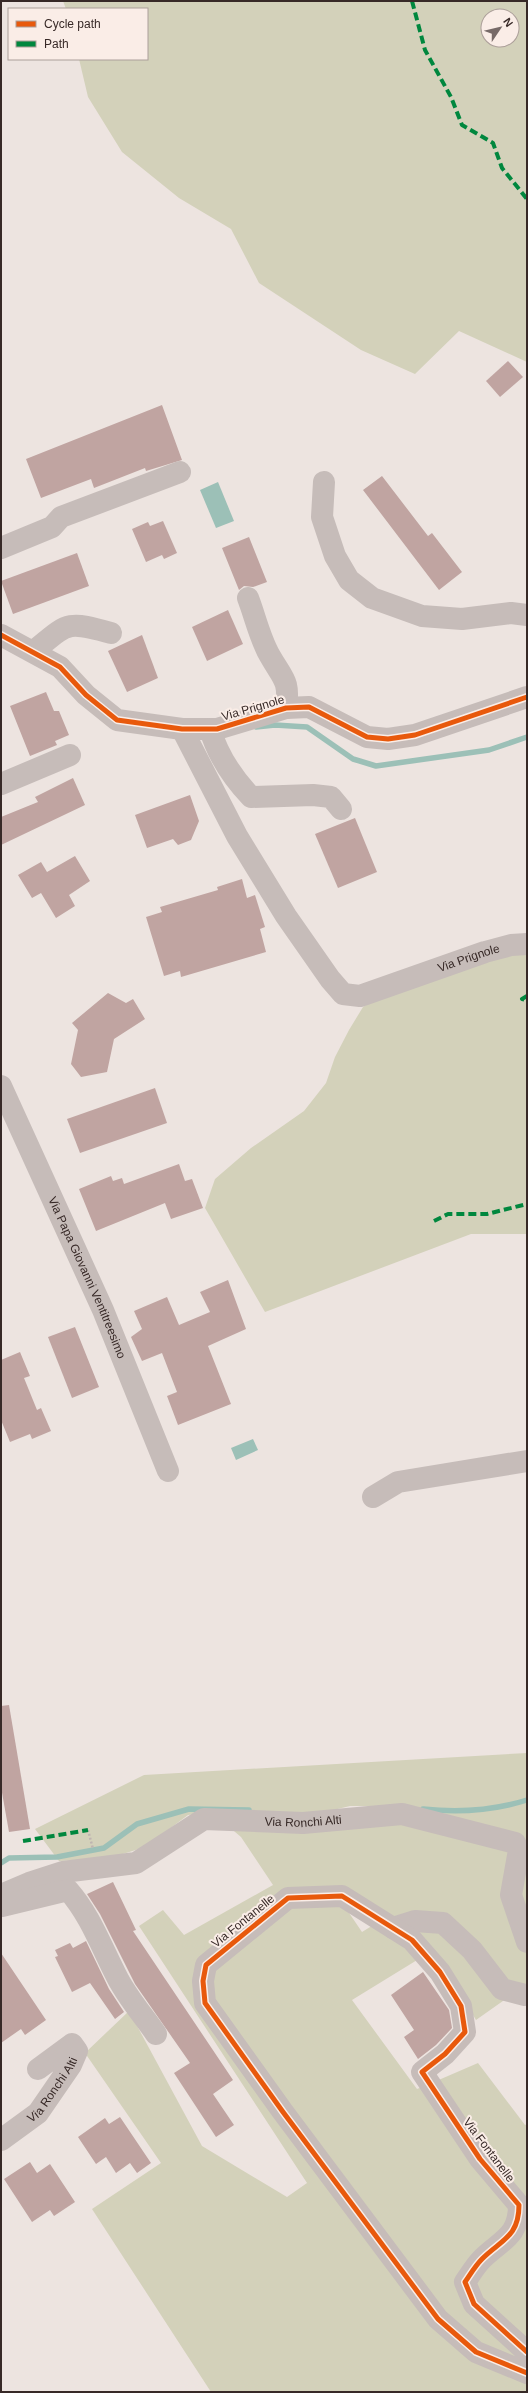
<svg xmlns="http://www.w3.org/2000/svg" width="528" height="2393" viewBox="0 0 528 2393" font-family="Arial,sans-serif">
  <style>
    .green { fill: #d3d1ba; fill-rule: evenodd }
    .water { fill: #9cc0b7 }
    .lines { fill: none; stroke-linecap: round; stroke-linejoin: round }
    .stream { stroke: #9cc0b7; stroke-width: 5.5 }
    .building { fill: #c0a4a1 }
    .path { stroke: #bfb4b1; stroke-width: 2.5; stroke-dasharray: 2 2; stroke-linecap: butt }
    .minor { stroke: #c6bcb9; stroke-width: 22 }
    .quiet { stroke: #00873e; stroke-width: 4; stroke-dasharray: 8 4; stroke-linecap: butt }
    .cycleway-casing { stroke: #faede7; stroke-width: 8 }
    .cycleway { stroke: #e8590c; stroke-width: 5 }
    .labels { text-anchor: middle; stroke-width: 4; stroke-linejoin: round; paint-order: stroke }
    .street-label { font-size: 12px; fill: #372927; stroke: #faede7 }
  </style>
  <rect width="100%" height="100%" fill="#ede4e0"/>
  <g class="green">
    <path d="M63 1H527V362L459 331 415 374 361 350 259 283 231 229 179 198 122 152 88 97 79 59H147V9H66ZM488 16H512V40H488Z"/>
    <path d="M527 949V1234H471L265 1312 205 1208 215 1179 251 1148 304 1111 326 1083 335 1057 349 1030 363 1007 386 993Z"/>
    <path d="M527 1753V1933L514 1894 523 1841 417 1815 452 1812 394 1806H350L300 1818 204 1813 188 1815 145 1847 107 1859 59 1861 35 1829 144 1775Z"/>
    <path d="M403 1816 513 1848 507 1895 527 1956V1984L476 2020 449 1974 404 1929 300 1893 197 1979 421 2303 527 2380V2392H211L92 2209 161 2163 85 2053 129 2011 202 2146 287 2197 307 2183 139 1926 163 1910 184 1935 273 1885 241 1837 228 1826Z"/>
    <path d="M343 1904 362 1932 375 1924 422 1957 352 2000 417 2089 425 2086 516 2217 464 2275 527 2357V2369L456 2329 213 2006 211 1965 284 1907Z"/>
    <path d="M478 2063 525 2125 527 2124V2344L492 2314 470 2280 524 2224 434 2082Z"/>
  </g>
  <g class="water">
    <path d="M218 482 234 521 216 528 200 490Z"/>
    <path d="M253 1439 258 1450 236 1460 231 1448Z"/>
  </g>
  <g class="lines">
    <g class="stream">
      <path d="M256 727 275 725 307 727 353 759 376 766 489 750 527 737"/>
      <path d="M423 1809C459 1813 492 1811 527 1800"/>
      <path d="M1 1863 9 1858 57 1857 104 1848 137 1824 189 1809 249 1810"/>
    </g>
  </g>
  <g class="building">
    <path d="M508 361 523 377 500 397 486 381Z"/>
    <path d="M162 405 182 460 146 471 145 468 94 488 91 479 41 498 26 459Z"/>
    <path d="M382 476 428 536 432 533 462 572 439 590 363 490Z"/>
    <path d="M163 521 177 553 164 559 162 555 146 562 132 529 148 522 150 526Z"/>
    <path d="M249 537 267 582 253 587 244 586 239 590 222 548Z"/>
    <path d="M77 553 89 586 13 614 1 581Z"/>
    <path d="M228 610 243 644 207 661 192 627Z"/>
    <path d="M142 635 158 678 127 692 108 651Z"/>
    <path d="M46 692 54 711H59L69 735 55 741 57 745 30 756 10 706Z"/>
    <path d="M73 778 85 805 1 845V817L38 802 35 797Z"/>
    <path d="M190 795 199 821 191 840 178 845 173 839 147 848 135 815Z"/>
    <path d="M355 818 377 872 338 888 315 834Z"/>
    <path d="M75 856 90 881 69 895 75 906 56 918 41 893 32 898 18 875 41 862 47 872Z"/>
    <path d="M242 879 247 898 255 895 265 927 260 929 266 952 181 977 180 971 164 976 146 917 162 912 160 907 218 890 217 887Z"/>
    <path d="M108 993 126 1003 133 999 145 1019 114 1039 107 1072 81 1077 71 1064 78 1030 72 1023Z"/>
    <path d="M155 1088 167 1123 80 1153 67 1119Z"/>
    <path d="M179 1164 185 1181 192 1179 203 1208 171 1219 165 1203 96 1231 79 1189 111 1176 113 1181 122 1178 124 1184Z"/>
    <path d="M228 1280 246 1329 208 1346 231 1404 178 1425 167 1396 177 1392 162 1353 142 1361 131 1337 142 1329 134 1311 167 1297 179 1325 210 1312 200 1292Z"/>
    <path d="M75 1327 99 1387 72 1398 48 1337Z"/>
    <path d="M20 1352 30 1376 24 1378 37 1410 41 1408 51 1431 32 1439 30 1434 10 1442 1 1420V1360Z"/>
    <path d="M9 1705 30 1829 9 1832 1 1787V1706Z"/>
    <path d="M113 1882 136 1930 133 1931 233 2080 213 2094 234 2125 216 2137 174 2073 190 2063 135 1984 100 1914 87 1894Z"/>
    <path d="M86 1941 109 1989 124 2012 115 2019 90 1983 72 1992 55 1957 58 1956 55 1950 70 1943 73 1948Z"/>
    <path d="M1 1953 46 2020 25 2035 21 2029 1 2043Z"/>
    <path d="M423 1972 449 2010 452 2028 436 2045 418 2059 404 2037 414 2030 391 1995Z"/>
    <path d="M120 2117 151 2163 137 2173 130 2163 116 2173 106 2157 96 2164 78 2137 105 2118 109 2124Z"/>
    <path d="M30 2162 37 2173 50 2164 75 2202 54 2216 50 2210 32 2222 4 2179Z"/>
  </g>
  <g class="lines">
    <path class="path" d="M88 1830 93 1849"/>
    <g class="minor">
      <path d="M324 482 322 517 335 556 349 580 372 598 422 616 462 619 511 613 527 615"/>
      <path d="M1 548 52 527 61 517 180 472"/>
      <path d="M248 598C255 616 260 639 270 656 283 679 290 680 286 708"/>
      <path d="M1 635 60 667 86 695 117 720 182 729H217L286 708 309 707 367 737 388 739 415 735 527 697"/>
      <path d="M34 651C68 623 66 620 111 633"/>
      <path id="s1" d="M182 729 237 836 286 916 330 979 343 994 360 996 485 952 511 945 527 944"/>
      <path d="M210 729C218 756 232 777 251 797L313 795 331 797 341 809"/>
      <path d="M1 784 70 755"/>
      <path id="s2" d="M1 1086 103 1310 168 1471"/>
      <path d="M373 1497 398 1482 527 1461"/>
      <path id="s3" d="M1 1895 29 1883 63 1872 136 1863 204 1819 303 1823 402 1814 515 1843 519 1850 511 1895 527 1942"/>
      <path d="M2 1906 68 1890C90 1915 101 1946 116 1975 126 1996 143 2015 156 2034"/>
      <path d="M393 1928 415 1921 443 1923 472 1950 502 1989 525 1995"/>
      <path id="s4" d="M1 2140 38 2113 71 2065 77 2051 72 2044 38 2069"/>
      <path d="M527 2352 474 2304 465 2282C470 2275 475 2266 482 2259 501 2240 519 2237 519 2205L480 2159 422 2072 445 2054 465 2032 461 2006 440 1972 412 1940 342 1896 288 1898 206 1965 203 1981 205 2003 283 2112 438 2319 476 2352 527 2373"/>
    </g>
    <g class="quiet">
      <path d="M412 1 425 50 451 97 462 125 493 143 502 168 527 199"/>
      <path d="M527 996 522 999 527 1000"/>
      <path d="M434 1221 448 1214H487L527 1204"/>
      <path d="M23 1841 88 1830"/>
    </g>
    <defs>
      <g id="cycleway">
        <path d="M1 635 60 667 86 695 117 720 182 729H217L286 708 309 707 367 737 388 739 415 735 527 697"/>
        <path d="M527 2352 474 2304 465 2282C470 2275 475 2266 482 2259 501 2240 519 2237 519 2205L480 2159 422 2072 445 2054 465 2032 461 2006 440 1972 412 1940 342 1896 288 1898 206 1965 203 1981 205 2003 283 2112 438 2319 476 2352 527 2373"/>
      </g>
    </defs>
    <use href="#cycleway" class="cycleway-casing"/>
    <use href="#cycleway" class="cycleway"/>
  </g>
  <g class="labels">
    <g class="street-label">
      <text transform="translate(253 708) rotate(-16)" y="4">Via Prignole</text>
      <text dy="4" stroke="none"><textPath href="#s1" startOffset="443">Via Prignole</textPath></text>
      <text dy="4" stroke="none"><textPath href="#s2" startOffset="210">Via Papa Giovanni Ventitreesimo</textPath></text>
      <text dy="4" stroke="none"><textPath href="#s3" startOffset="320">Via Ronchi Alti</textPath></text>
      <text transform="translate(243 1921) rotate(-39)" y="4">Via Fontanelle</text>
      <text dy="4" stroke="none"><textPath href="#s4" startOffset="73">Via Ronchi Alti</textPath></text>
      <text transform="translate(489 2150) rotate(53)" y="4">Via Fontanelle</text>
    </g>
  </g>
  <rect width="528" height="2393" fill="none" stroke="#372927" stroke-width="4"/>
  <rect x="8" y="8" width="140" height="52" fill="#faede7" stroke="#ac9f9a"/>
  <rect x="16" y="21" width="20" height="6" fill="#e8590c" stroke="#ac9f9a"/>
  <text x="44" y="28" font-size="12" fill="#372927">Cycle path</text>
  <rect x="16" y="41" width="20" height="6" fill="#00873e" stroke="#ac9f9a"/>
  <text x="44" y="48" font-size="12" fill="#372927">Path</text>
  <g transform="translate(500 28) rotate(55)"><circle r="19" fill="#faede7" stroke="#ac9f9a"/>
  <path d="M0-3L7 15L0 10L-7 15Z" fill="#776a68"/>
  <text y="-6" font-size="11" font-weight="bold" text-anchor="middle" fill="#372927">N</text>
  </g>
</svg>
